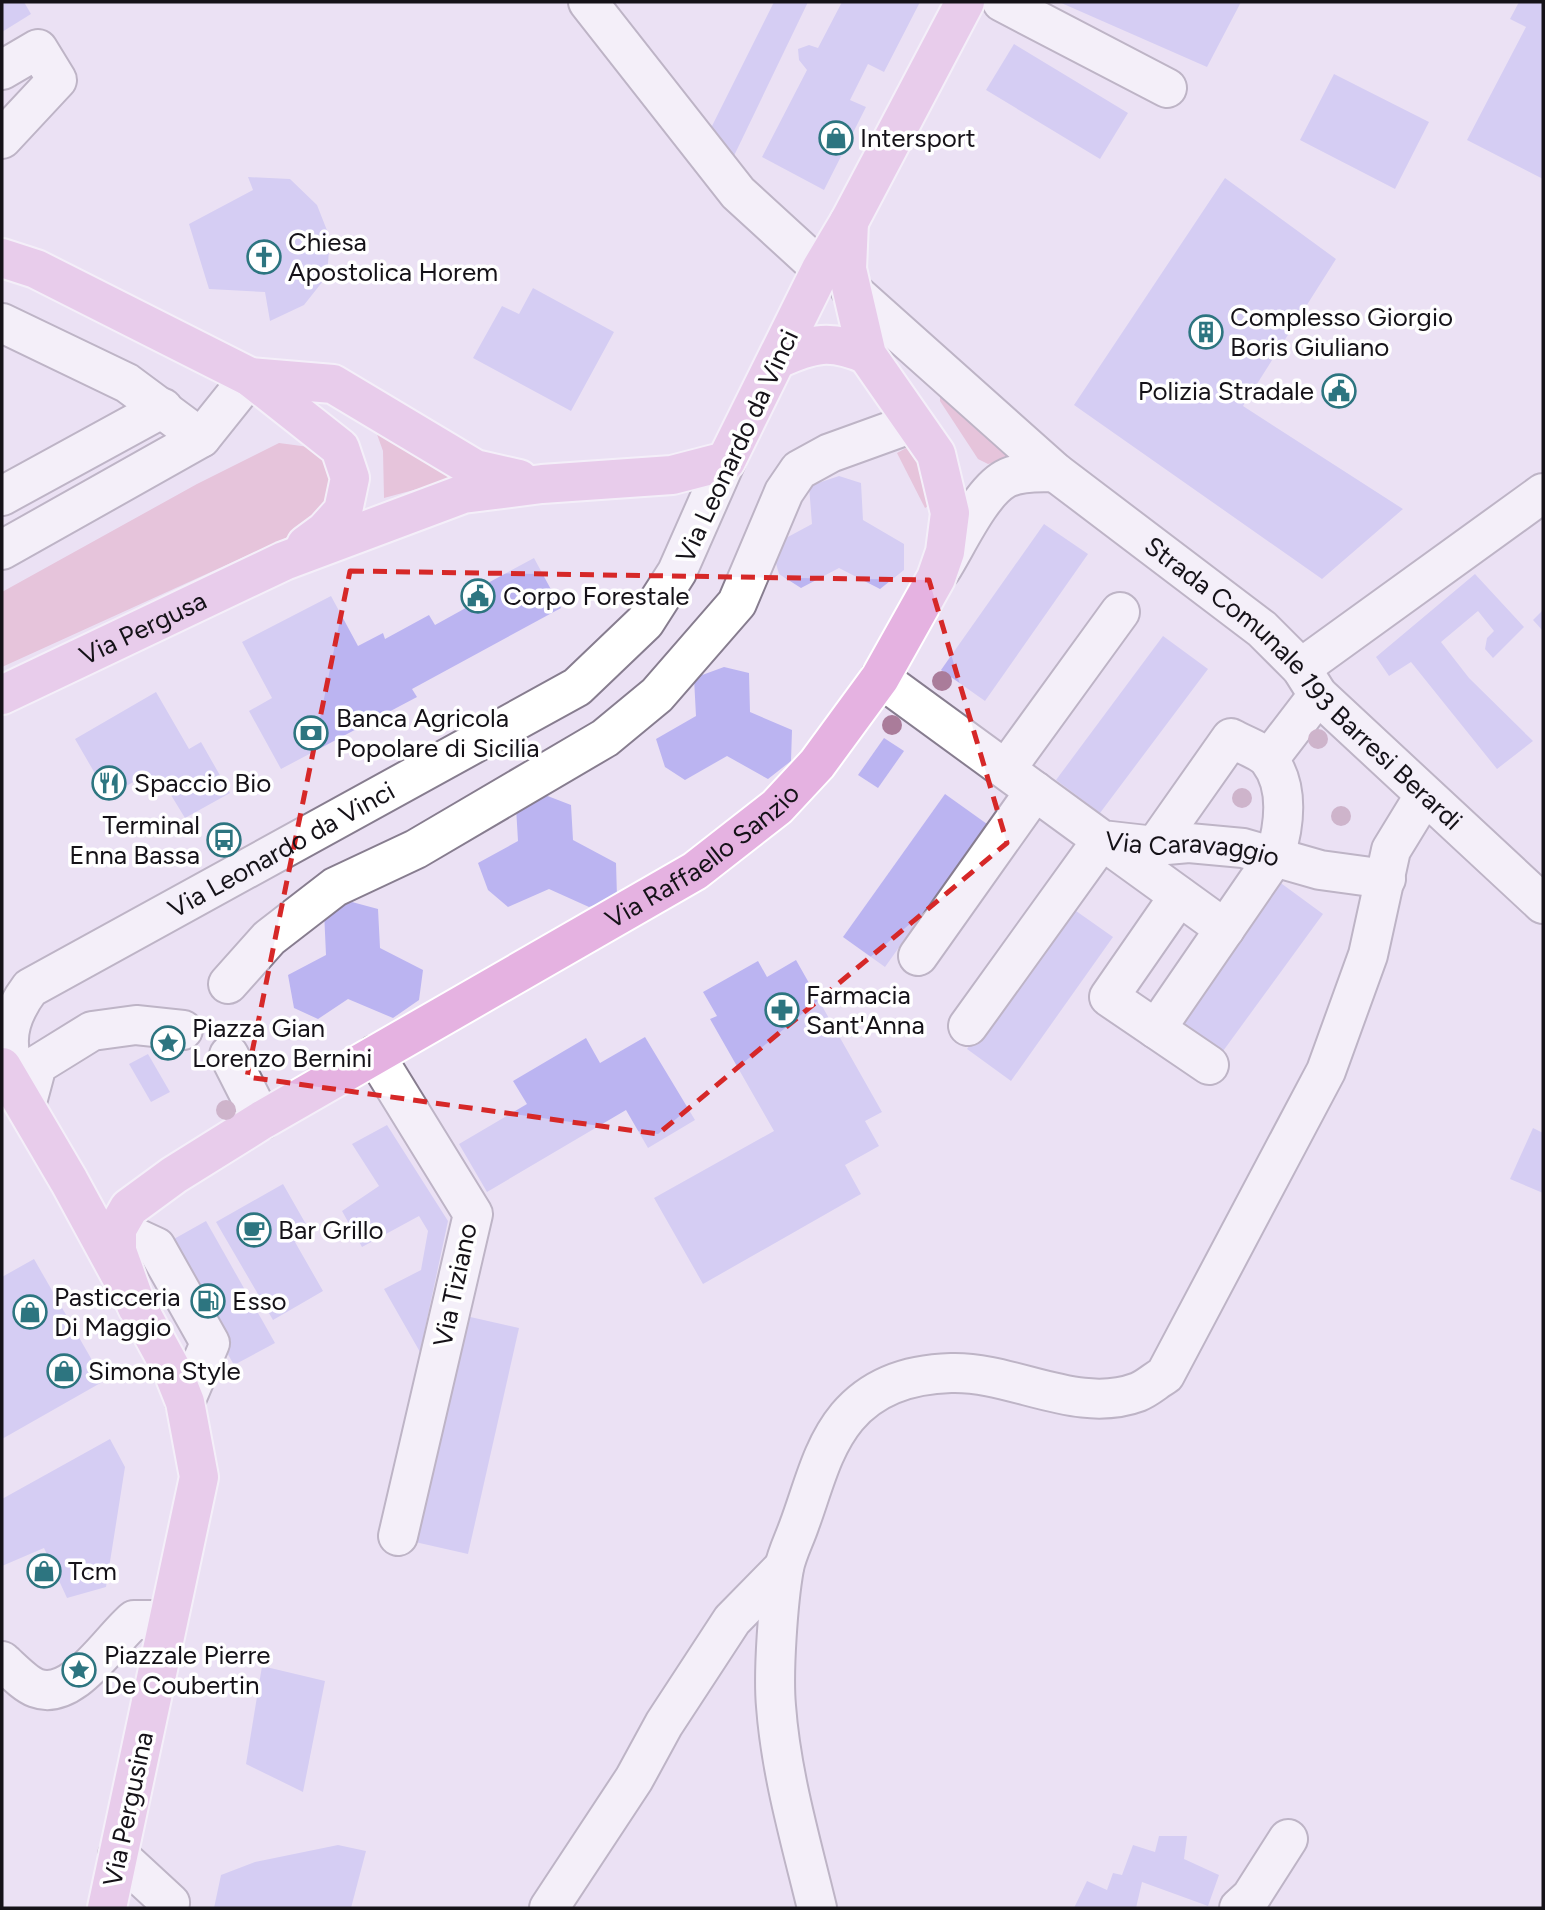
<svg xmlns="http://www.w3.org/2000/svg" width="1545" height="1910" viewBox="0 0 1545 1910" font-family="Figtree,sans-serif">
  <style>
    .green { fill: #e09fbd }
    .building { fill: #bbb4f1 }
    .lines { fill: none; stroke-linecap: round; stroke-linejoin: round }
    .minor-casing { stroke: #877d8f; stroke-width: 42 }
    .major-casing { stroke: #fff; stroke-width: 42 }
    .minor { stroke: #fff; stroke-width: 38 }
    .major { stroke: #e5b2e1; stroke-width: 38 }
    .tree { fill: #aa7c9a }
    .marked { fill: none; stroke: #d62828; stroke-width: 5; stroke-dasharray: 14 9; stroke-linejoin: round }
    .labels { text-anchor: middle; stroke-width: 7; stroke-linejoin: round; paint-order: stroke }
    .poi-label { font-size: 26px; fill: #151218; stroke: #fff; text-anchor: start }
    .street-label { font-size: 26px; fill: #151218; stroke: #fff }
  </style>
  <rect width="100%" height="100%" fill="#ebe1f4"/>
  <g class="green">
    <path d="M940 385 1014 457 988 464 978 459 940 401Z"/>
    <path d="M374 426 458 478 384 498 383 451Z"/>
    <path d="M279 443 309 447 330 464C332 501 323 509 297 533L2 667V592L197 484Z"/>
    <path d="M908 447 939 499 925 508 897 453Z"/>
  </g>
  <g class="building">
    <path d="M2 2H24L31 14 2 32Z"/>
    <path d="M774 2H808L731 162 708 134Z"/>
    <path d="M842 2H920L884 72 868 64 850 100 866 107 824 190 762 157 807 70 799 60 798 49 809 45 818 48Z"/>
    <path d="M1059 2H1241L1207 67Z"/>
    <path d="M1519 2H1543V179L1467 140 1526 27 1510 19Z"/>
    <path d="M1014 44 1128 113 1100 159 986 90Z"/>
    <path d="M1334 74 1429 122 1395 189 1300 140Z"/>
    <path d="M248 177 290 179 317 205 330 238 327 276 304 305 270 321 265 292 209 289 189 224 253 190Z"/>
    <path d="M1225 178 1336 259 1243 406 1403 509 1322 579 1074 405Z"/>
    <path d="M533 288 614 332 571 411 473 358 502 306 519 314Z"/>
    <path d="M839 476 861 483 863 520 904 544V570L880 589 839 568 801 588 779 574 771 546 812 524 809 486Z"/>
    <path d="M1044 524 1088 554 985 701 941 670Z"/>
    <path d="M534 558 561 608 412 689 417 697 281 769 249 711 272 698 242 642 331 596 358 646 383 633 385 639 429 615 435 625 491 594 486 584Z"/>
    <path d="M1475 574 1524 627 1493 658 1485 649 1487 638 1494 631 1478 611 1441 642 1469 678 1533 741 1497 769 1411 662 1389 676 1376 657Z"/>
    <path d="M1543 610V631L1533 620Z"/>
    <path d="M1163 636 1208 669 1100 813 1056 780Z"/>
    <path d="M724 667 749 673 750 712 792 730 791 761 768 779 727 756 685 780 665 767 656 739 696 716 694 678Z"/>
    <path d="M156 692 189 749 201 742 230 793 185 818 160 777 152 782 148 774 108 796 75 739Z"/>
    <path d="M884 738 904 751 878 788 858 775Z"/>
    <path d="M945 794 987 824 885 967 843 937Z"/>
    <path d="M545 795 571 805 573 840 616 863 617 897 589 907 549 889 508 907 488 890 478 863 518 841 516 807Z"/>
    <path d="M1278 881 1323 914 1218 1058 1173 1025Z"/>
    <path d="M352 902 378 909 380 948 423 970 419 1000 393 1018 348 999 318 1019 294 1008 288 975 326 955 324 911Z"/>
    <path d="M1069 906 1113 937 1011 1081 967 1049Z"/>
    <path d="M796 960 882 1112 865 1121 879 1146 845 1165 861 1194 703 1284 654 1198 774 1131 710 1019 717 1016 703 992 758 961 767 977Z"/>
    <path d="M645 1037 695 1120 648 1148 626 1110 487 1192 459 1144 527 1104 513 1081 586 1038 600 1063Z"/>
    <path d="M148 1054 170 1092 151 1102 129 1064Z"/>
    <path d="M387 1125 448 1221 420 1352 384 1289 421 1270 428 1231 419 1216 362 1247 342 1211 379 1186 352 1144Z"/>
    <path d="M1533 1128 1543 1133V1193L1510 1179Z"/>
    <path d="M283 1184 311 1233 295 1242 323 1291 273 1320 216 1222Z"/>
    <path d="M206 1221 275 1343 234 1365 165 1244Z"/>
    <path d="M34 1259 104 1381 2 1439V1277Z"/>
    <path d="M466 1316 519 1328 468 1554 415 1542Z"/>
    <path d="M110 1439 125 1467 106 1587 67 1598 44 1548 2 1566V1499Z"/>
    <path d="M262 1666 325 1681 303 1792 246 1764Z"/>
    <path d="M1159 1836H1187L1184 1859 1219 1875 1208 1906 1142 1882 1136 1908H1074L1087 1881 1107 1890 1113 1873 1122 1875 1133 1845 1155 1852Z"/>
    <path d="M338 1845 366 1851 351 1908H214L221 1875 255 1862Z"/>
  </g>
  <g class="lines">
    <defs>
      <g id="minor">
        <path d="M588 2 738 193 821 269"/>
        <path d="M1002 2 1167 88"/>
        <path d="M2 70 38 49 57 80 2 139"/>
        <path id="s1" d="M850 289 1055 472 1262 629 1301 668 1318 695 1543 904"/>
        <path d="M2 323 127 383 201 438"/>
        <path d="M2 496 163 408"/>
        <path d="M2 550 201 438 250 377"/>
        <path d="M941 570C957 545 980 493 1005 479 1020 471 1039 473 1055 472"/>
        <path d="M1301 668 1543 493"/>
        <path id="s2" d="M880 678 1102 840 1155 846 1189 843 1243 848 1320 870 1386 879"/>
        <path d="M1269 759 1318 695"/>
        <path d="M1006 769 1120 612"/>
        <path d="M1155 846 1231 738C1241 744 1262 751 1269 760 1290 787 1284 827 1275 856L1156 1029"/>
        <path d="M1179 896 1109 997 1209 1065"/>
        <path d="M918 956 1035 791"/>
        <path d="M228 984 269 938 335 887 416 849 605 738 657 695 737 603 784 492 799 470 830 453 913 423"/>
        <path d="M968 1026 1102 840 1225 929"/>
        <path d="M229 1055 262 1120"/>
        <path d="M375 1055 473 1214 398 1536"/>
        <path id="s3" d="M23 1098C6 1052 0 1028 30 988L577 687 645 622 677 572 726 461"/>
        <path d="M26 1106 37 1065 92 1031 136 1025 183 1030"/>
        <path d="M117 1229 156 1247 210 1343 185 1402"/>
        <path d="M2 1661C11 1669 25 1684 36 1688 73 1702 109 1641 134 1620H167"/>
        <path d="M118 1855 170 1903 169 1908"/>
        <path d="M549 1908 634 1779 664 1724 732 1620 784 1567"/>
        <path d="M817 1908C801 1842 781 1774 776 1706 773 1672 778 1602 784 1568 787 1553 795 1538 800 1523 813 1488 822 1447 847 1417 873 1386 911 1374 951 1373 1013 1371 1077 1415 1138 1392 1148 1388 1156 1380 1165 1375L1326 1071 1368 955 1391 850 1424 796"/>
        <path d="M1239 1908 1251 1897 1288 1839"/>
      </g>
      <g id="major">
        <path d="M2 258 36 269 250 377 340 448 350 478 343 511 325 531 306 545"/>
        <path d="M778 359C813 343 831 339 867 355"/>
        <path d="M250 377 333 384 475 469 519 479"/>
        <path id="s4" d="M2 695 284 561 463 494 542 484 672 475 726 461 821 269 849 222 965 2"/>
        <path d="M2 1067 69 1181 173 1372 185 1402 199 1477 107 1908"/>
        <path id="s5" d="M137 1307 117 1251V1229L129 1208 174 1175 262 1120 695 871 777 807 817 764 880 678 936 578 945 552 950 513 936 454 867 355 847 269 849 222"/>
      </g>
    </defs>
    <use href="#minor" class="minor-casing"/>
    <use href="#major" class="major-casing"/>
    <use href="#minor" class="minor"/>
    <use href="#major" class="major"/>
  </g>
  <g class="tree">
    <circle cx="942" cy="681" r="10"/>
    <circle cx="892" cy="725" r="10"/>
    <circle cx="1318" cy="739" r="10"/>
    <circle cx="1242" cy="798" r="10"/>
    <circle cx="1341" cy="816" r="10"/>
    <circle cx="226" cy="1110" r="10"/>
  </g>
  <path d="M0 0H1545V1910H0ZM350 571 929 580 1007 843 658 1134 247 1077Z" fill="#ebe1f4" fill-opacity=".55" fill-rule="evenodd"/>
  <path class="marked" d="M350 571 929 580 1007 843 658 1134 247 1077Z"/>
  <defs>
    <symbol id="shop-ring" viewBox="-11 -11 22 22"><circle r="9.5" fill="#fff" stroke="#2d7580" stroke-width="1.5"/><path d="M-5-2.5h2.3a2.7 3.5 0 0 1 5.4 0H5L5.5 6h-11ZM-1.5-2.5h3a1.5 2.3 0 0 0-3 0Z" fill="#2d7580"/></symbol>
    <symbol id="church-ring" viewBox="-11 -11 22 22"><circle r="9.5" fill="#fff" stroke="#2d7580" stroke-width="1.5"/><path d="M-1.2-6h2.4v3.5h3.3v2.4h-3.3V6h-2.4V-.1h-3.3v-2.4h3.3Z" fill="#2d7580"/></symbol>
    <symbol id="building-ring" viewBox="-11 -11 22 22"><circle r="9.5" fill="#fff" stroke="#2d7580" stroke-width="1.5"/><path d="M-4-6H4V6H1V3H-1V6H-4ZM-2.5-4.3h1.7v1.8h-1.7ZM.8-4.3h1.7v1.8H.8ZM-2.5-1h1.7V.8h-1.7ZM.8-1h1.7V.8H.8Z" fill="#2d7580"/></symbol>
    <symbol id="civic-ring" viewBox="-11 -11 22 22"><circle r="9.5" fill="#fff" stroke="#2d7580" stroke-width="1.5"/><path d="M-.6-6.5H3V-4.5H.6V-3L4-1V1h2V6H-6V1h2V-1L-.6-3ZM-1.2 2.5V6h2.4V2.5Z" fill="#2d7580"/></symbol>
    <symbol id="bank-ring" viewBox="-11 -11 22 22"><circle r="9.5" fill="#fff" stroke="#2d7580" stroke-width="1.5"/><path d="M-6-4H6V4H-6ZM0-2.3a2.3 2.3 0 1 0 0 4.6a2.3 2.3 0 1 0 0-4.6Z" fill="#2d7580"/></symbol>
    <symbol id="restaurant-ring" viewBox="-11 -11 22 22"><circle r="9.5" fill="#fff" stroke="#2d7580" stroke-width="1.5"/><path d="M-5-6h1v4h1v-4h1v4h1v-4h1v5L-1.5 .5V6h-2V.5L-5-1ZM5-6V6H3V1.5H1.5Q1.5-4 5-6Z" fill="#2d7580"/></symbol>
    <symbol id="bus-ring" viewBox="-11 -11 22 22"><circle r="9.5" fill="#fff" stroke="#2d7580" stroke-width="1.5"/><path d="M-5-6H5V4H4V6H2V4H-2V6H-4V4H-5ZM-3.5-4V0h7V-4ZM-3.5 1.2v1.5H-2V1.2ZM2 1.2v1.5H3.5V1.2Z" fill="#2d7580"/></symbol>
    <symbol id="pharmacy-ring" viewBox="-11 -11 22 22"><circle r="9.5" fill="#fff" stroke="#2d7580" stroke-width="1.5"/><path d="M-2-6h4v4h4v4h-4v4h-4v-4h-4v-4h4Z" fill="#2d7580"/></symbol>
    <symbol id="sight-ring" viewBox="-11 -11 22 22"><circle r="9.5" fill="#fff" stroke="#2d7580" stroke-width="1.5"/><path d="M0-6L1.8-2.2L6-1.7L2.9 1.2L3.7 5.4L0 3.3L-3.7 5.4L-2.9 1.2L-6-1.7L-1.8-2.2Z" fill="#2d7580"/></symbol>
    <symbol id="cafe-ring" viewBox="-11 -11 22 22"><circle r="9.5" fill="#fff" stroke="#2d7580" stroke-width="1.5"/><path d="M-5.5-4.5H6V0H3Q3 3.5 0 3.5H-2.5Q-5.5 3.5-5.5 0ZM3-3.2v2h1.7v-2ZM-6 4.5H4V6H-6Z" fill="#2d7580"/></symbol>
    <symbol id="fuel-ring" viewBox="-11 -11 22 22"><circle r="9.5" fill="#fff" stroke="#2d7580" stroke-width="1.5"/><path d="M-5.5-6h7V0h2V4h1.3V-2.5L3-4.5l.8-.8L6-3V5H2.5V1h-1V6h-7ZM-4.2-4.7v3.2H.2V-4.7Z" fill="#2d7580"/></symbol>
  </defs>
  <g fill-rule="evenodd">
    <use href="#shop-ring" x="817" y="119" width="38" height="38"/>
    <use href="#church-ring" x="245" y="238" width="38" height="38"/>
    <use href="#building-ring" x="1187" y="313" width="38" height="38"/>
    <use href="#civic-ring" x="1320" y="372" width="38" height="38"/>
    <use href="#civic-ring" x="459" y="577" width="38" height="38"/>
    <use href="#bank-ring" x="292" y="714" width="38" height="38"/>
    <use href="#restaurant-ring" x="90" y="764" width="38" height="38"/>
    <use href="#bus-ring" x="205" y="821" width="38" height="38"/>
    <use href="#pharmacy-ring" x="763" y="991" width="38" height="38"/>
    <use href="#sight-ring" x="149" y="1024" width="38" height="38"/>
    <use href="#cafe-ring" x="235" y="1211" width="38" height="38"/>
    <use href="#fuel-ring" x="189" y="1282" width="38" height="38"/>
    <use href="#shop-ring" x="11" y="1293" width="38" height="38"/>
    <use href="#shop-ring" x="45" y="1352" width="38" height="38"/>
    <use href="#shop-ring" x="25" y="1552" width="38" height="38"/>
    <use href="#sight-ring" x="60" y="1651" width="38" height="38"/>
  </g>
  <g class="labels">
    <g class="poi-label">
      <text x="860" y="147">Intersport</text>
      <text x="288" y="251">Chiesa<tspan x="288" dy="30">Apostolica Horem</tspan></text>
      <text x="1230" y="326">Complesso Giorgio<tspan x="1230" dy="30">Boris Giuliano</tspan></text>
      <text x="1314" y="400" text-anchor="end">Polizia Stradale</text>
      <text x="503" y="605">Corpo Forestale</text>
      <text x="336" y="727">Banca Agricola<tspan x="336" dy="30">Popolare di Sicilia</tspan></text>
      <text x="134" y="792">Spaccio Bio</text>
      <text x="200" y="834" text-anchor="end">Terminal<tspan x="200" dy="30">Enna Bassa</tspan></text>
      <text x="806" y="1004">Farmacia<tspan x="806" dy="30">Sant'Anna</tspan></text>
      <text x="192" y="1037">Piazza Gian<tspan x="192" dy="30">Lorenzo Bernini</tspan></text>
      <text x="278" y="1239">Bar Grillo</text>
      <text x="54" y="1306">Pasticceria<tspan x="54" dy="30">Di Maggio</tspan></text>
      <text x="232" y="1310">Esso</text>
      <text x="88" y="1380">Simona Style</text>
      <text x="68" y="1580">Tcm</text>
      <text x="104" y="1664">Piazzale Pierre<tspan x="104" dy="30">De Coubertin</tspan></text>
    </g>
    <g class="street-label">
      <text transform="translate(737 446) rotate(-65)" y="9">Via Leonardo da Vinci</text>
      <text dy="9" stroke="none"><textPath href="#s4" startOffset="156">Via Pergusa</textPath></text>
      <text dy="9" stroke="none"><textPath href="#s1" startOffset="602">Strada Comunale 193 Barresi Berardi</textPath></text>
      <text dy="9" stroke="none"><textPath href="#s2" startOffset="366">Via Caravaggio</textPath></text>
      <text dy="9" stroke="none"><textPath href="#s3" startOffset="404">Via Leonardo da Vinci</textPath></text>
      <text dy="9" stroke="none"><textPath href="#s5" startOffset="779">Via Raffaello Sanzio</textPath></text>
      <text transform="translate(455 1285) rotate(-78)" y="9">Via Tiziano</text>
      <text transform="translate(128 1809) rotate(-78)" y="9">Via Pergusina</text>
    </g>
  </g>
  <rect width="1545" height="1910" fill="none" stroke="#151218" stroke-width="7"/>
</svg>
